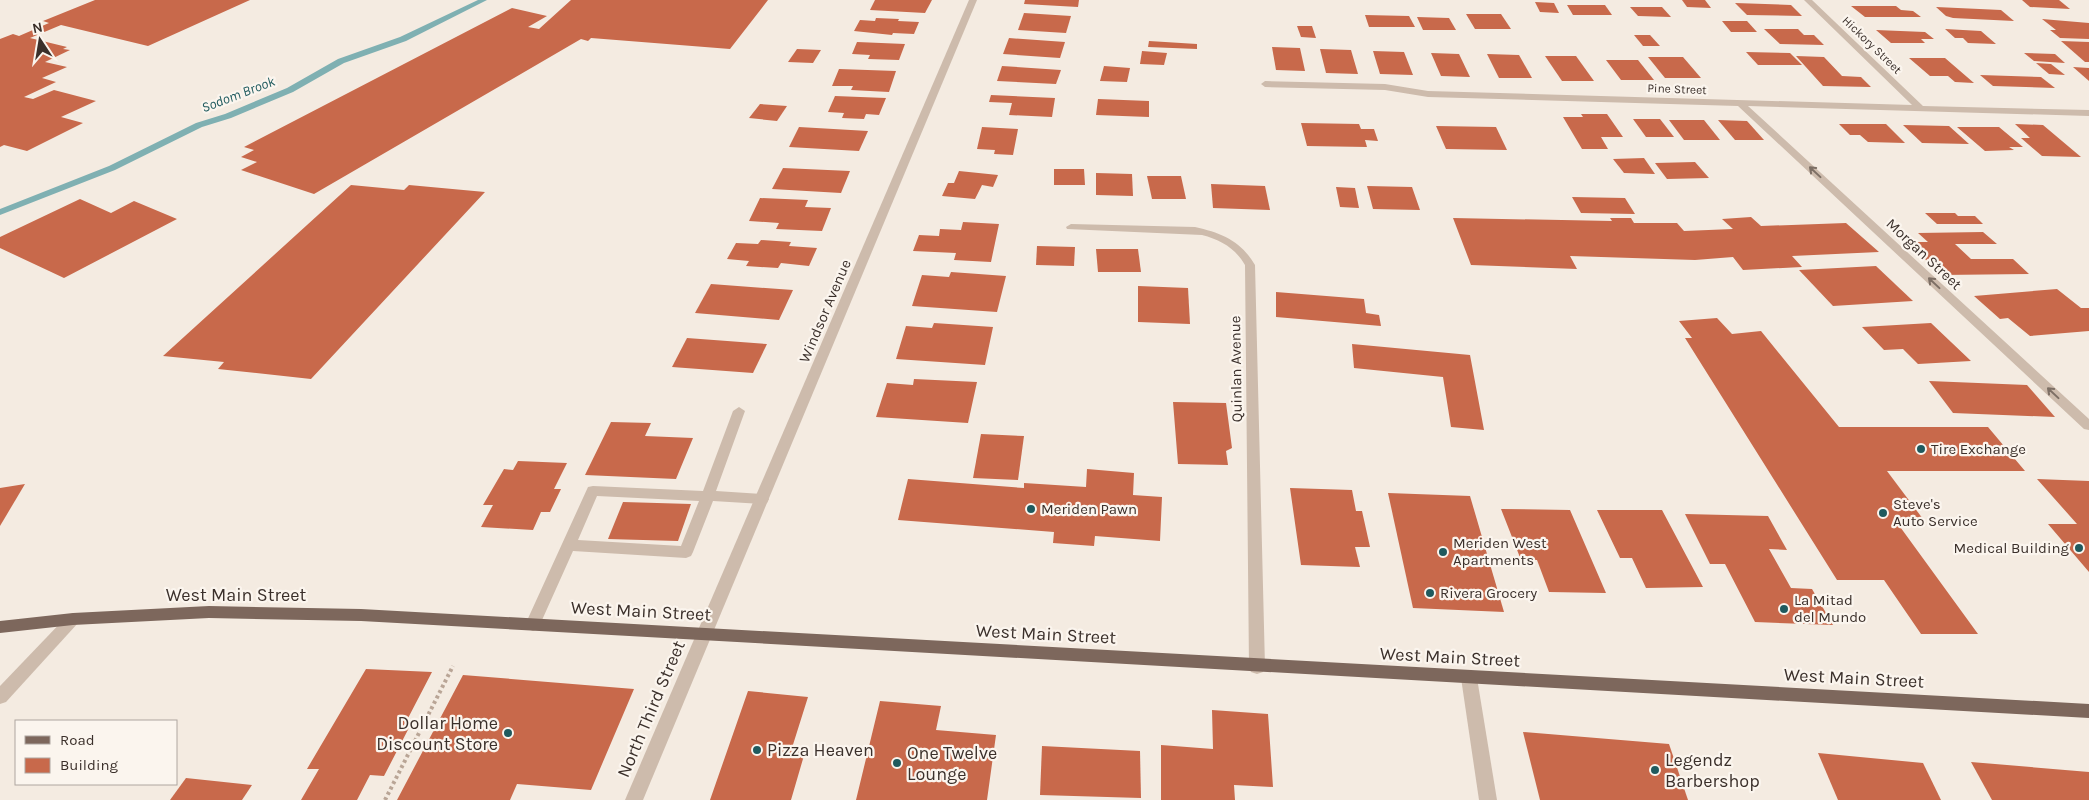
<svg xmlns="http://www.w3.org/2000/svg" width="2089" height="800" viewBox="0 0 2089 800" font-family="Karla,sans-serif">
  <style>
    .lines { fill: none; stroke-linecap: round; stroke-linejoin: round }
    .stream { fill: #7fb0b2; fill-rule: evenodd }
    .building { fill: #c8694b }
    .path { stroke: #b9a596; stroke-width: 4; stroke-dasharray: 3 3; stroke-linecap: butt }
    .lane { fill: #cdbbac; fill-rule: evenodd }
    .street { fill: #cdbbac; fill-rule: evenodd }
    .primary { fill: #7d675c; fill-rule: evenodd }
    .oneway { stroke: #7d6f65 }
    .poi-dot { fill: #1f5a5e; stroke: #fbf5ee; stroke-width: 2 }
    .labels { text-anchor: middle; stroke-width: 4.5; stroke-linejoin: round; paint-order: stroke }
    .far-street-label { font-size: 12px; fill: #3b302b; stroke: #fbf5ee }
    .far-water-label { font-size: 14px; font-style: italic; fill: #1f5a5e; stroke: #fbf5ee }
    .street-label { font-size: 15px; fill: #3b302b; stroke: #fbf5ee }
    .poi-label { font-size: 15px; fill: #3b302b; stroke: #fbf5ee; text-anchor: start }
    .near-street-label { font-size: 18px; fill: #3b302b; stroke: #fbf5ee }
    .near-poi-label { font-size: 18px; fill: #3b302b; stroke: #fbf5ee; text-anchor: start }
  </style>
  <rect width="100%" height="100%" fill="#f4ebe1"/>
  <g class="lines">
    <path class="stream" d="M478 0H487L406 41 344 63 293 92 231 118 202 127 115 170 0 215V209L109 166 196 123 225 114 287 88 338 59 400 37Z"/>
  </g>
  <g class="building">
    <path d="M95 0H250L148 46 61 25 30 38 67 47 63 49 70 50 45 62 67 67 42 78 56 82 24 97 33 99 54 90 96 101 61 117 83 123 27 151 4 145 0 147V39L13 34 19 36 49 23 43 21Z"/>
    <path d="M571 0H768L730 49 591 38 588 41 581 39 314 194 241 170 257 162 241 157 254 150 244 147 512 8 547 16 528 27 539 29Z"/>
    <path d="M875 0H932L925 13 870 10Z"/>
    <path d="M1025 0H1079L1078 7 1024 4Z"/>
    <path d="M1682 0H1705L1711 8 1687 7Z"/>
    <path d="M2022 0H2059L2070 9 2030 7Z"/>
    <path d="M1535 2 1554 3 1559 13 1540 12Z"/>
    <path d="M1735 3 1791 5 1802 16 1747 15Z"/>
    <path d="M1567 5H1605L1612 15H1573Z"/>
    <path d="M1851 6H1896L1901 10 1913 11 1921 17H1865Z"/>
    <path d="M1630 7H1662L1671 17 1638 16Z"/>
    <path d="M1936 7 2001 10 2014 21 1953 18 1946 16Z"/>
    <path d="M1024 13 1071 16 1066 33 1018 30Z"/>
    <path d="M1466 14H1501L1511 29H1475Z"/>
    <path d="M1365 15 1409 16 1415 27H1369Z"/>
    <path d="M1417 17 1449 18 1456 30H1423Z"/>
    <path d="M876 18 899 19 898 21 919 22 914 34 893 33 892 35 854 31 860 20 875 21Z"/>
    <path d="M2042 19 2089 23V39L2060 38 2050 30H2056Z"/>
    <path d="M1722 21H1747L1757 32H1731Z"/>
    <path d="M1297 26H1312L1316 38 1301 37Z"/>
    <path d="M1764 29H1798L1804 35H1814L1824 45 1780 44Z"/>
    <path d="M1945 29 1981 31 1996 44 1968 43 1963 38H1955Z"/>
    <path d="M1876 30 1925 32 1934 39H1921L1925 43H1891Z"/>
    <path d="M1634 35H1650L1660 46H1643Z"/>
    <path d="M1009 38 1065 42 1060 58 1003 54Z"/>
    <path d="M1149 41 1197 44V49L1148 47Z"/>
    <path d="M2061 41 2089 42V62H2085Z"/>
    <path d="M857 42 905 44 899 60 868 59 870 55 852 54Z"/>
    <path d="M1272 47 1300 48 1305 71 1276 70Z"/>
    <path d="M797 49 821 50 813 63 788 62Z"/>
    <path d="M1320 49 1351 50 1358 74 1326 73Z"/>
    <path d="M1142 51 1167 53 1164 65 1140 64Z"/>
    <path d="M1373 51 1404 52 1413 75 1380 74Z"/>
    <path d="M1746 52 1790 53 1802 65H1758Z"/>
    <path d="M1431 53 1459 54 1470 77 1441 76Z"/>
    <path d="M2024 53 2055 54 2065 63 2034 61Z"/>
    <path d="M1487 54 1519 55 1532 78H1499Z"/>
    <path d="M1545 56H1576L1594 81H1562Z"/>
    <path d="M1796 56 1824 57 1842 76 1861 77 1871 87 1823 86Z"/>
    <path d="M1648 57H1683L1701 78H1665Z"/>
    <path d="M1909 58H1945L1974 83 1955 82 1948 76H1930Z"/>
    <path d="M1606 60H1638L1654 80H1621Z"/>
    <path d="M2036 63 2051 64 2065 75 2049 74Z"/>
    <path d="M1002 66 1061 70 1056 84 997 81Z"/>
    <path d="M1104 66 1130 68 1127 82 1100 81Z"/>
    <path d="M2073 67 2089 68V81Z"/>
    <path d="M839 69 896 71 889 92 851 90 853 86H832Z"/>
    <path d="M1980 75 2041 77 2055 88 1993 86Z"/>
    <path d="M991 95 1055 98 1052 117 1009 115 1012 103 989 102Z"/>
    <path d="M835 96 886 98 879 115 866 114 864 119 842 118 844 113 828 112Z"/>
    <path d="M1098 99 1149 101V117L1096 115Z"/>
    <path d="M760 104 787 106 777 121 749 118Z"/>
    <path d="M1581 114H1607L1623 137H1601L1608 149H1582L1563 117H1583Z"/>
    <path d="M1633 119H1660L1674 137H1646Z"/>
    <path d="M1669 120H1704L1720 140H1684Z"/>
    <path d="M1718 120 1747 121 1764 140H1735Z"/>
    <path d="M1301 123 1359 124 1361 129H1374L1378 141 1365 140 1367 147 1307 146Z"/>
    <path d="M1839 124H1886L1905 143 1868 142 1860 135H1850Z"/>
    <path d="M2015 124 2043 125 2081 157 2042 156 2021 138H2030Z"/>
    <path d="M1903 125 1949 126 1969 144 1922 143Z"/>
    <path d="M1436 126 1496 127 1507 150 1446 149Z"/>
    <path d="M799 127 868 131 859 151 789 147Z"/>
    <path d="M982 127 1018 129 1013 155 994 154 995 150 977 149Z"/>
    <path d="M1957 127H1999L2023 147H2009L2014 150 1985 151Z"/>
    <path d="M1644 158 1655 174 1624 173 1613 159Z"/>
    <path d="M1695 162 1709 178 1667 179 1655 163Z"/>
    <path d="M783 168 850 171 841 193 772 189Z"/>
    <path d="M1054 169H1084L1085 185H1054Z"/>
    <path d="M959 171 998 175 993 187 982 185 975 199 942 196 948 183H954Z"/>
    <path d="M1096 173 1132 174 1133 196 1096 195Z"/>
    <path d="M1147 176H1181L1186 199H1152Z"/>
    <path d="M1211 184 1265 186 1270 210 1213 208Z"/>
    <path d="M351 185 404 190 409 185 485 192 311 379 218 369 224 362 163 356Z"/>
    <path d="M1367 186 1412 187 1420 210 1373 209Z"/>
    <path d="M1336 187 1355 188 1359 208 1340 207Z"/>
    <path d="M1572 197 1625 198 1635 214 1581 213Z"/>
    <path d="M760 198 808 200 805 207 831 208 822 231 776 229 779 223 749 221Z"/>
    <path d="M80 199 111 213 134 201 177 219 64 278 0 248V237Z"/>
    <path d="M1925 213H1955L1958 216H1975L1983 224H1937Z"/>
    <path d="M1751 217 1761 226 1846 223 1879 252 1792 256 1802 267 1743 270 1733 257 1695 260 1570 256 1577 269 1471 265 1453 218 1612 221 1610 218H1631L1634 223H1677L1684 231 1733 229 1722 219Z"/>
    <path d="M963 222 999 224 991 262 954 260 956 253 913 251 919 235 939 236 940 229 961 230Z"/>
    <path d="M1983 232 1997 244H1955L1971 259H2013L2029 274 1941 275 1908 242H1928L1918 233Z"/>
    <path d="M761 240 791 242 789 246 817 248 809 266 781 263 778 268 746 266 749 261 727 259 736 243 758 244Z"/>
    <path d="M1037 246 1075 247 1074 266 1036 265Z"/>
    <path d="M1096 249H1138L1141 272H1098Z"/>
    <path d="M1876 266 1913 301 1833 306 1799 270Z"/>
    <path d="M951 272 1006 276 997 312 912 306 922 275 949 277Z"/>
    <path d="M711 284 793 290 779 320 695 313Z"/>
    <path d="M1138 286 1188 288 1190 324 1138 322Z"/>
    <path d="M2057 289 2081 308H2089V331L2030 336 2008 318 2000 319 1974 296Z"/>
    <path d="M1276 292 1364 299 1366 313 1379 315 1381 326 1276 317Z"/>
    <path d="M1717 318 1732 334 1761 331 1839 427H1988L2025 471H1887L1926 523 1898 524 1978 634H1921L1884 580H1837L1685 338H1692L1679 321Z"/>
    <path d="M934 323 993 327 985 365 896 359 906 326 932 328Z"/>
    <path d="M1931 323 1971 361 1918 364 1903 349 1884 350 1862 327Z"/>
    <path d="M687 338 767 344 753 373 672 367Z"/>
    <path d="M1352 344 1470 355 1484 430 1451 427 1443 377 1354 368Z"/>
    <path d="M914 379 977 382 968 423 876 417 887 383 913 385Z"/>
    <path d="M1929 381 2027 385 2055 417 1953 413Z"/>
    <path d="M1173 402 1226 403 1232 448 1226 451 1228 465 1178 464Z"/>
    <path d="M611 422 651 423 645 436 693 438 676 479 585 475Z"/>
    <path d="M981 434 1024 436 1018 480 973 478Z"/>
    <path d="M518 461 567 463 554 489H561L550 512H541L533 530 481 527 493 505H483L504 469 513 470Z"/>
    <path d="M1087 469 1134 473 1133 495 1162 497 1160 541 1095 536 1094 546 1053 543 1054 532 898 520 908 479 1024 488V483L1086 487Z"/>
    <path d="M2037 479 2089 481V572L2048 524H2077Z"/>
    <path d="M25 484 0 526V488Z"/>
    <path d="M1290 488 1352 490 1356 511H1362L1370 547H1355L1360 567 1301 565Z"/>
    <path d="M1388 493 1470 496 1504 612 1413 608Z"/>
    <path d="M623 502 691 504 678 541 608 539Z"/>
    <path d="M1501 509 1570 510 1606 593 1549 592 1537 560H1521Z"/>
    <path d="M1597 510H1662L1703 587 1646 588 1632 558H1620Z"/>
    <path d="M1685 514 1768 516 1787 550 1769 549 1791 588 1812 589 1833 625 1755 622 1725 564H1710Z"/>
    <path d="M366 669 432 672 406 722H412L384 776 370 775 357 800H301L319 769H307Z"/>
    <path d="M463 675 634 689 591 790 517 784 510 800H397Z"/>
    <path d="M748 691 808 697 791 751 805 752 791 800H710Z"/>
    <path d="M880 701 941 706 936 730 996 735 987 800H856Z"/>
    <path d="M1212 710 1268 714 1273 787 1234 785 1235 800H1161V745L1213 749Z"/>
    <path d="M1523 732 1669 744 1688 800H1540Z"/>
    <path d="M1042 746 1140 751 1141 798 1040 795Z"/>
    <path d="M1818 753 1923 763 1941 800H1838Z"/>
    <path d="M1971 762 2089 772V800H1992Z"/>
    <path d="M186 778 252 785 242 800H170Z"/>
  </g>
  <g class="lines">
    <path class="path" d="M385 800 453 666"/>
    <path class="lane" d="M739 407 745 411 716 491 762 494 767 495 769 499 767 503 762 504 713 501 693 552 691 556 686 558 573 551 538 629 533 631 528 629 525 625 588 487 593 486 703 491 733 411ZM597 496 699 501 681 546 578 540Z"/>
    <g class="street">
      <path d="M969 0H977L643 800H625Z"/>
      <path d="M1804 0H1812L1923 106 2089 110V116L1748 106 2089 419V430L2084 429 1738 106 1428 97 1385 90 1265 87 1261 84 1265 81 1385 84 1428 91 1912 105Z"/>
      <path d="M1071 224 1195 227C1222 233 1241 241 1255 265L1265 667 1263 672 1257 674 1251 672 1249 667 1245 265C1235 248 1221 240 1202 235L1067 229 1066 227Z"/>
      <path d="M73 613 78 615 81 619 78 623 6 702 0 704V686L68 615Z"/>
      <path d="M1469 671 1475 673 1477 678 1497 800H1479L1461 678 1463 673Z"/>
    </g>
    <path class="primary" d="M209 606 361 609 2089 704V718L361 621 209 618 73 625 0 633V621L73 613Z"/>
  </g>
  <defs><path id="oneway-shaft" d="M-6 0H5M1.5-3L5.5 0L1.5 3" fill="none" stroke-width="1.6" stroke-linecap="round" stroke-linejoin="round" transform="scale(1.25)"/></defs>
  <g class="oneway">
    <use href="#oneway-shaft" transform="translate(1815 172) rotate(-137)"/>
    <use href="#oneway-shaft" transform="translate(1934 283) rotate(-137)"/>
    <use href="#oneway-shaft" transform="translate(2053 393) rotate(-137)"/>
  </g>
  <g class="poi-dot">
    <circle cx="1921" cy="449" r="5"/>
    <circle cx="1031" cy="509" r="5"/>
    <circle cx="1883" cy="513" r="5"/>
    <circle cx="2079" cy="548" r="5"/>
    <circle cx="1443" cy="552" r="5"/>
    <circle cx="1430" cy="593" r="5"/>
    <circle cx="1784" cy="609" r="5"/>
    <circle cx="508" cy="733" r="5"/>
    <circle cx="757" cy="750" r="5"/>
    <circle cx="897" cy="763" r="5"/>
    <circle cx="1655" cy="770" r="5"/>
  </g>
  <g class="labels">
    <g class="far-street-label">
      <text transform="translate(1872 45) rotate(44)" y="4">Hickory Street</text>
      <text transform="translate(1677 89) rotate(2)" y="4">Pine Street</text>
    </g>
    <g class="far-water-label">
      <text transform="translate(238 94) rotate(-21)" y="5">Sodom Brook</text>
    </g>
    <g class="street-label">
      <text transform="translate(1924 254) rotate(43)" y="5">Morgan Street</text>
      <text transform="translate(825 311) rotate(-67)" y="5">Windsor Avenue</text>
      <text transform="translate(1236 369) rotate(-91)" y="5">Quinlan Avenue</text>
    </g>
    <g class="poi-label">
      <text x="1931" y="454">Tire Exchange</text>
      <text x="1893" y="509">Steve's<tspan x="1893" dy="17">Auto Service</tspan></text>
      <text x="1041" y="514">Meriden Pawn</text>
      <text x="1453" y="548">Meriden West<tspan x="1453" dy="17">Apartments</tspan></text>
      <text x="2069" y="553" text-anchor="end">Medical Building</text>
      <text x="1440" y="598">Rivera Grocery</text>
      <text x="1794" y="605">La Mitad<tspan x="1794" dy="17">del Mundo</tspan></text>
    </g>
    <g class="near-street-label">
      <text x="236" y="601">West Main Street</text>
      <text transform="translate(641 611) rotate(3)" y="6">West Main Street</text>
      <text transform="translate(1046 634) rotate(3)" y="6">West Main Street</text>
      <text transform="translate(1450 657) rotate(3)" y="6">West Main Street</text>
      <text transform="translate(1854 678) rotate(3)" y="6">West Main Street</text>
      <text transform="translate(651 709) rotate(-67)" y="6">North Third Street</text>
    </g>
    <g class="near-poi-label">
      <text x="498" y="729" text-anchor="end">Dollar Home<tspan x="498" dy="21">Discount Store</tspan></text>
      <text x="767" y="756">Pizza Heaven</text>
      <text x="907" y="759">One Twelve<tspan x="907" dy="21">Lounge</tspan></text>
      <text x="1665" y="766">Legendz<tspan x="1665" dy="21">Barbershop</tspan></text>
    </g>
  </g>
  <rect x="15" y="720" width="162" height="65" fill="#fbf5ee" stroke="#aea6a0"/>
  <rect x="25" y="736" width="25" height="8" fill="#7d675c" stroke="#aea6a0"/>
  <text x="60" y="745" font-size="15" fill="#3b302b">Road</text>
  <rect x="25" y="758" width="25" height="15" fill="#c8694b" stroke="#aea6a0"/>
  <text x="60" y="770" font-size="15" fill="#3b302b">Building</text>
  <g transform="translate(40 40) rotate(348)" stroke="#fbf5ee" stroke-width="4" paint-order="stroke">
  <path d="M0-4L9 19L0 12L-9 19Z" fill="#3b302b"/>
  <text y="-8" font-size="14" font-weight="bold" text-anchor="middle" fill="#3b302b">N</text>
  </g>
</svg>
